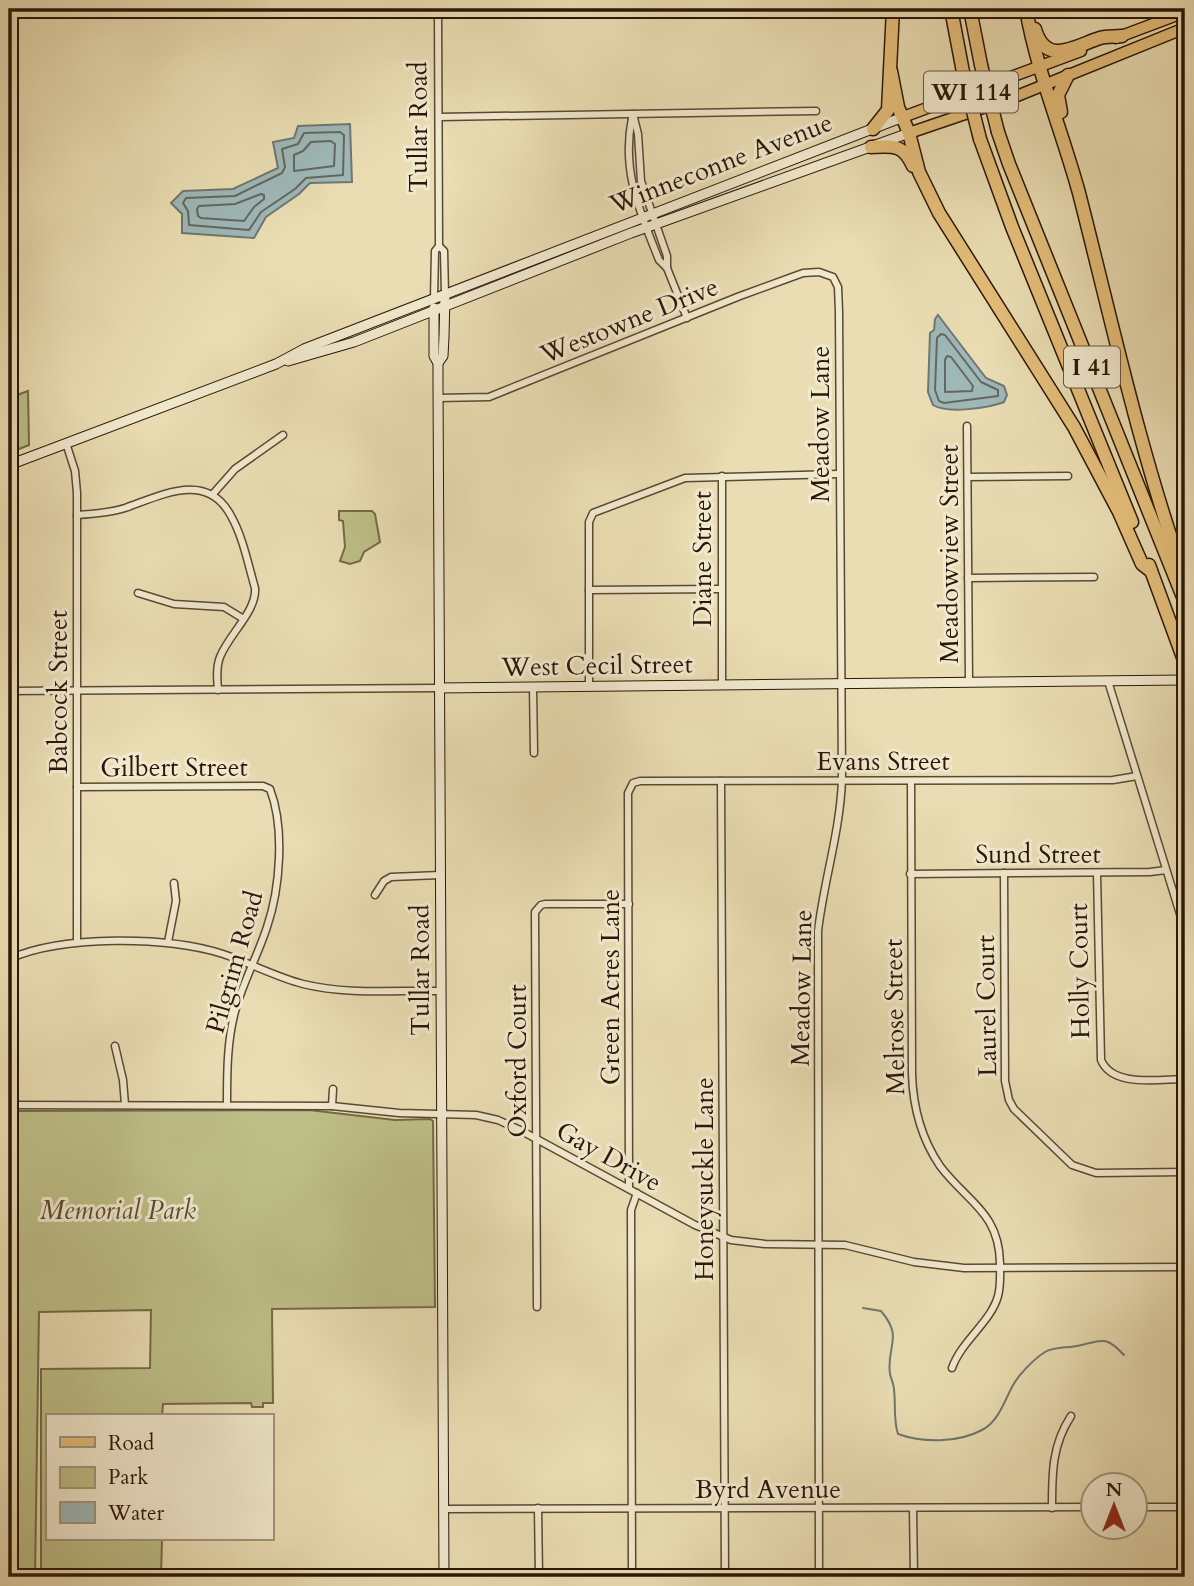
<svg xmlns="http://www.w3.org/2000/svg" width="1194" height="1586" viewBox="0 0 1194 1586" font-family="Cardo,serif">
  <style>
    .green { fill: #bebf88; stroke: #746a48; stroke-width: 2 }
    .water { fill: #9eb8b8; stroke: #707771; stroke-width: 2 }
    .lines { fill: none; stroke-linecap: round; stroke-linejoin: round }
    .shore { stroke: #646760; stroke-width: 2 }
    .stream { stroke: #707771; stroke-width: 2 }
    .minor-casing { stroke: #5b4832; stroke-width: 9 }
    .secondary-casing { stroke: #2b1607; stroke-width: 11 }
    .primary-casing { stroke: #2b1607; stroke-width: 13 }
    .motorway-casing { stroke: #2b1607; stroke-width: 15 }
    .minor { stroke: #f1e9ce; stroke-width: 6 }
    .secondary { stroke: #f1e9ce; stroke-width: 9 }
    .primary { stroke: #e5be7a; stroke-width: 10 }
    .motorway { stroke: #e5be7a; stroke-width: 12 }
    .motorway-bridge-casing { stroke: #2b1607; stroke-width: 15; stroke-linecap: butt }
    .motorway-bridge { stroke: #e5be7a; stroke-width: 12 }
    .labels { text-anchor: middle; stroke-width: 6; stroke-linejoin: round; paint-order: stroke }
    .shield { fill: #f1e9ce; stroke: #665543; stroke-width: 2 }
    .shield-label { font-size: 24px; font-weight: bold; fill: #2b1607 }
    .street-label { font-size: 26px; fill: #2b1607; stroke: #f1e9ce }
    .park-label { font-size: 26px; font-style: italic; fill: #57492e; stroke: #f1e9ce }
  </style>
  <rect width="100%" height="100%" fill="#eaddb3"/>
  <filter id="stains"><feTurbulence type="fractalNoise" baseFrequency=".00286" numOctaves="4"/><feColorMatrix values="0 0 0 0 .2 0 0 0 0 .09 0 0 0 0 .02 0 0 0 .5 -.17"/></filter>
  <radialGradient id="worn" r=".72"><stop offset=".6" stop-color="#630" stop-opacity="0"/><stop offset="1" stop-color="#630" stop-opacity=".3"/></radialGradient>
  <g class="green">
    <path d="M28 391 29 445 9 453V398Z"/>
    <path d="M339 511H372L375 514 380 542 364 552 360 561 350 564 340 561 345 547 343 521 339 520Z"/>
    <path d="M309 1110 395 1120 430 1119 433 1121 435 1307 272 1309 273 1403H263V1407H252L251 1403 163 1404 162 1416H47V1539H162L161 1577H41V1369L150 1368 151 1310 39 1312 35 1577H9V1111Z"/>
  </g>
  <g class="water">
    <path d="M350 124 352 182 310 183 299 194 266 217 254 238 182 233V214L171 203 183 191 233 189 278 168 273 142 294 138 298 126Z"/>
    <path d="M938 315 986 378 1004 386 1007 395 1004 402C989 408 947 414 933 405L928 392 930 333 934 330 935 319Z"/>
  </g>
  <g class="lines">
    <g class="shore">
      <path d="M340 132 344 135 343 175 306 178 295 189 261 212 249 230 189 225 188 211 183 203 186 198 235 196 282 173 285 167 282 149 298 144 304 133Z"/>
      <path d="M331 141 335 144 334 166 294 171V155L303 151 311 142Z"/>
      <path d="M261 194 264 195V199L254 207 244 221 201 218 198 216 197 209 199 206 235 204Z"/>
      <path d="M941 334 945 335 981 382 998 390V396L944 403 939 401 935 390 937 338Z"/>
      <path d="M947 356 951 357 973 386 972 391 945 392V360Z"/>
    </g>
    <path class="stream" d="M863 1308 881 1311C904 1338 886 1346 890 1374 891 1379 894 1384 894 1390 896 1405 893 1419 898 1434 923 1443 958 1443 982 1430 998 1422 1004 1402 1012 1387 1018 1375 1034 1359 1045 1352 1053 1347 1067 1348 1077 1346 1102 1341 1104 1334 1124 1355"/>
    <defs>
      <g id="minor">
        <path d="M438 9 439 246 444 251 445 294"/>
        <path d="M633 114 638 134 641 181 667 256V268L687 318"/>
        <path d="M439 117 816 111"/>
        <path d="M632 118C621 171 640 212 659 260L667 268"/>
        <path d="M434 299 435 251 439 246"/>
        <path d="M438 398 489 397 740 296 803 273 819 272 833 277 838 287 839 312 842 780C840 832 824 880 818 931L819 1577"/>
        <path d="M967 426 969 682"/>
        <path d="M66 443 75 471 77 493V942"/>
        <path d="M722 476V684"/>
        <path d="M968 477 1068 476"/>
        <path d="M212 495 235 469 283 435"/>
        <path d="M77 515C94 514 109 513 125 508 160 496 207 470 231 516 243 537 248 564 255 588 257 611 229 634 220 657 216 667 217 679 218 690"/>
        <path d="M968 578 1094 577"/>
        <path d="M589 590 721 589"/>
        <path d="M138 593 174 604 224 607 242 618"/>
        <path d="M1108 681 1185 930"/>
        <path d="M589 686V522L593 513 685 478 839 474"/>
        <path d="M533 687 534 753"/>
        <path d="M9 691 438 688"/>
        <path d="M721 781 725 1577"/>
        <path d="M911 781 912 1074C913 1108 921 1138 940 1166 967 1202 999 1212 1000 1263 1000 1274 1001 1285 998 1296 991 1322 962 1340 952 1368"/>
        <path d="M77 787 263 786 270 789C285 828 280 889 267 927 258 955 244 980 236 1008 227 1039 227 1072 227 1104"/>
        <path d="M1004 873 1005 1081 1009 1100 1014 1109 1072 1165 1096 1173 1185 1172"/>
        <path d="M1097 873 1101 1060C1113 1088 1159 1079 1185 1079"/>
        <path d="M910 874 1150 872 1166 870"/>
        <path d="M375 895 384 881 391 877 440 875"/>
        <path d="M168 942 176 901 174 883"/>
        <path d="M9 959C62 935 168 936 223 954 250 963 276 977 303 984 348 995 395 990 441 991"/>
        <path d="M115 1046 123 1080 125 1105"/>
        <path d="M9 1105 332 1106 399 1113 476 1115 498 1120 520 1130 695 1225 731 1240 765 1244 845 1245 914 1262 964 1268 1185 1267"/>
        <path d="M332 1106 333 1089"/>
        <path d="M629 1189 628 793 633 783 640 781 1113 780 1137 776"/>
        <path d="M537 1307 535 912 541 905 545 904H629"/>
        <path d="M1134 1507H1185"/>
        <path d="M538 1508 539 1577"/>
        <path d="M913 1508 914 1577"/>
        <path d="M1052 1508C1052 1473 1052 1445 1071 1416"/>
        <path d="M444 1509 1092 1507"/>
        <path d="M632 1577 631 1210 637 1193"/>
      </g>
      <g id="secondary">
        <path d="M434 308V356L438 363"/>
        <path d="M288 361 354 342 631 233 909 133"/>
        <path d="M9 465 276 364 304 349 903 117"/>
        <path d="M438 688 1185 680"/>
        <path d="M444 1577 438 384V363L443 356 444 337 445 294"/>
      </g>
      <g id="primary">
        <path d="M1116 38 1185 12"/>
        <path d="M903 117 1081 51"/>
        <path d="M909 133 1012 98 1185 28"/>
      </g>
      <g id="motorway">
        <path d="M951 9 963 72"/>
        <path d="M970 9 981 65"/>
        <path d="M1026 9C1037 72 1062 131 1079 193 1112 322 1140 453 1185 579"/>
        <path d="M1035 29C1046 67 1075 46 1100 38 1107 36 1114 37 1122 36"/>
        <path d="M891 71 898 107 909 133 919 172 939 213 1074 427 1119 512 1142 564 1151 571"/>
        <path d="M1061 112 1058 95 1068 75"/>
        <path d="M873 129 888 110 893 9"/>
        <path d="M998 132 1009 164 1185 602"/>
        <path d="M980 139 1012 227 1132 522"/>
        <path d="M871 147C894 146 903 144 913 166"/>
        <path d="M1149 565 1185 663"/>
      </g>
    </defs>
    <use href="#minor" class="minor-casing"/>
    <use href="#secondary" class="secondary-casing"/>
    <use href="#primary" class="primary-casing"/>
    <use href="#motorway" class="motorway-casing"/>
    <use href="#minor" class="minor"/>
    <use href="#secondary" class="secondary"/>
    <use href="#primary" class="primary"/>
    <use href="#motorway" class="motorway"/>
    <defs>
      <g id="motorway-bridge">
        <path d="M981 65 998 132"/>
        <path d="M963 72 980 139"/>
      </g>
    </defs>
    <use href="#motorway-bridge" class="motorway-bridge-casing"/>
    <use href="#motorway-bridge" class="motorway-bridge"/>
  </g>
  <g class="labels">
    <g class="shield">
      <rect x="924" y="71.5" width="94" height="41" rx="5"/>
      <rect x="1064" y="346.5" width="56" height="41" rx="5"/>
    </g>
    <g class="shield-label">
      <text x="971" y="100">WI 114</text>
      <text x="1092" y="375">I 41</text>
    </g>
    <g class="street-label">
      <text transform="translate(418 127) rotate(-90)" y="9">Tullar Road</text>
      <text transform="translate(721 163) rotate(-21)" y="9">Winneconne Avenue</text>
      <text transform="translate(629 320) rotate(-22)" y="9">Westowne Drive</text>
      <text transform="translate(820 424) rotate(-90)" y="9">Meadow Lane</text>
      <text transform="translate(949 554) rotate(-90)" y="9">Meadowview Street</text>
      <text transform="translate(702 559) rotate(-90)" y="9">Diane Street</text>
      <text transform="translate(597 665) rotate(-1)" y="9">West Cecil Street</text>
      <text transform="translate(58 692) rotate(-90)" y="9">Babcock Street</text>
      <text x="883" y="770">Evans Street</text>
      <text x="174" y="776">Gilbert Street</text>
      <text x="1038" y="863">Sund Street</text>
      <text transform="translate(234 962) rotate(-74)" y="9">Pilgrim Road</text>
      <text transform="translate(420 970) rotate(-90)" y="9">Tullar Road</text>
      <text transform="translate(1079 971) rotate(-91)" y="9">Holly Court</text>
      <text transform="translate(610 987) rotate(-90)" y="9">Green Acres Lane</text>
      <text transform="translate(801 988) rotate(-89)" y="9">Meadow Lane</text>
      <text transform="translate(986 1006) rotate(-91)" y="9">Laurel Court</text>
      <text transform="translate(894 1017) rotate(-91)" y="9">Melrose Street</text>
      <text transform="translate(517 1061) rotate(-90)" y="9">Oxford Court</text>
      <text transform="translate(609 1156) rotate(29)" y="9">Gay Drive</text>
      <text transform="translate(704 1179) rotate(-90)" y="9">Honeysuckle Lane</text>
      <text x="768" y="1498">Byrd Avenue</text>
    </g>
    <g class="park-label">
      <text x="118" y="1219">Memorial Park</text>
    </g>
  </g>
  <rect width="1194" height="1586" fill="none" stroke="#eaddb3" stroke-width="35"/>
  <rect x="10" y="10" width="1173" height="1565" fill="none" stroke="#2b1607" stroke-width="3.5"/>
  <rect x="18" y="18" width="1159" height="1551" fill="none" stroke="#2b1607" stroke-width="2"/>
  <rect x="46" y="1414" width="228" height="126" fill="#f1e9ce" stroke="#a2957e" stroke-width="2"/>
  <rect x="60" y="1437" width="35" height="10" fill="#e5be7a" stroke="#a2957e" stroke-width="2"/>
  <text x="108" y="1450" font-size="21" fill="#2b1607">Road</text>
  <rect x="60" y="1467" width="35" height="21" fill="#bebf88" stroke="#a2957e" stroke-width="2"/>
  <text x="108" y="1484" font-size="21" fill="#2b1607">Park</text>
  <rect x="60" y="1502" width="35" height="21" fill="#9eb8b8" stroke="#a2957e" stroke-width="2"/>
  <text x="108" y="1520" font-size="21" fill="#2b1607">Water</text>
  <g transform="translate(1114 1506)"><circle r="33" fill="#f1e9ce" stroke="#a2957e" stroke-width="2"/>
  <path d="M0-5L12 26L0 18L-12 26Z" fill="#8f2418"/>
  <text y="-10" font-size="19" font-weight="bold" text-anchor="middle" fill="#2b1607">N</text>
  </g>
  <rect width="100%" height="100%" filter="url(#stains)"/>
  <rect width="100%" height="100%" fill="url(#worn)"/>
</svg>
